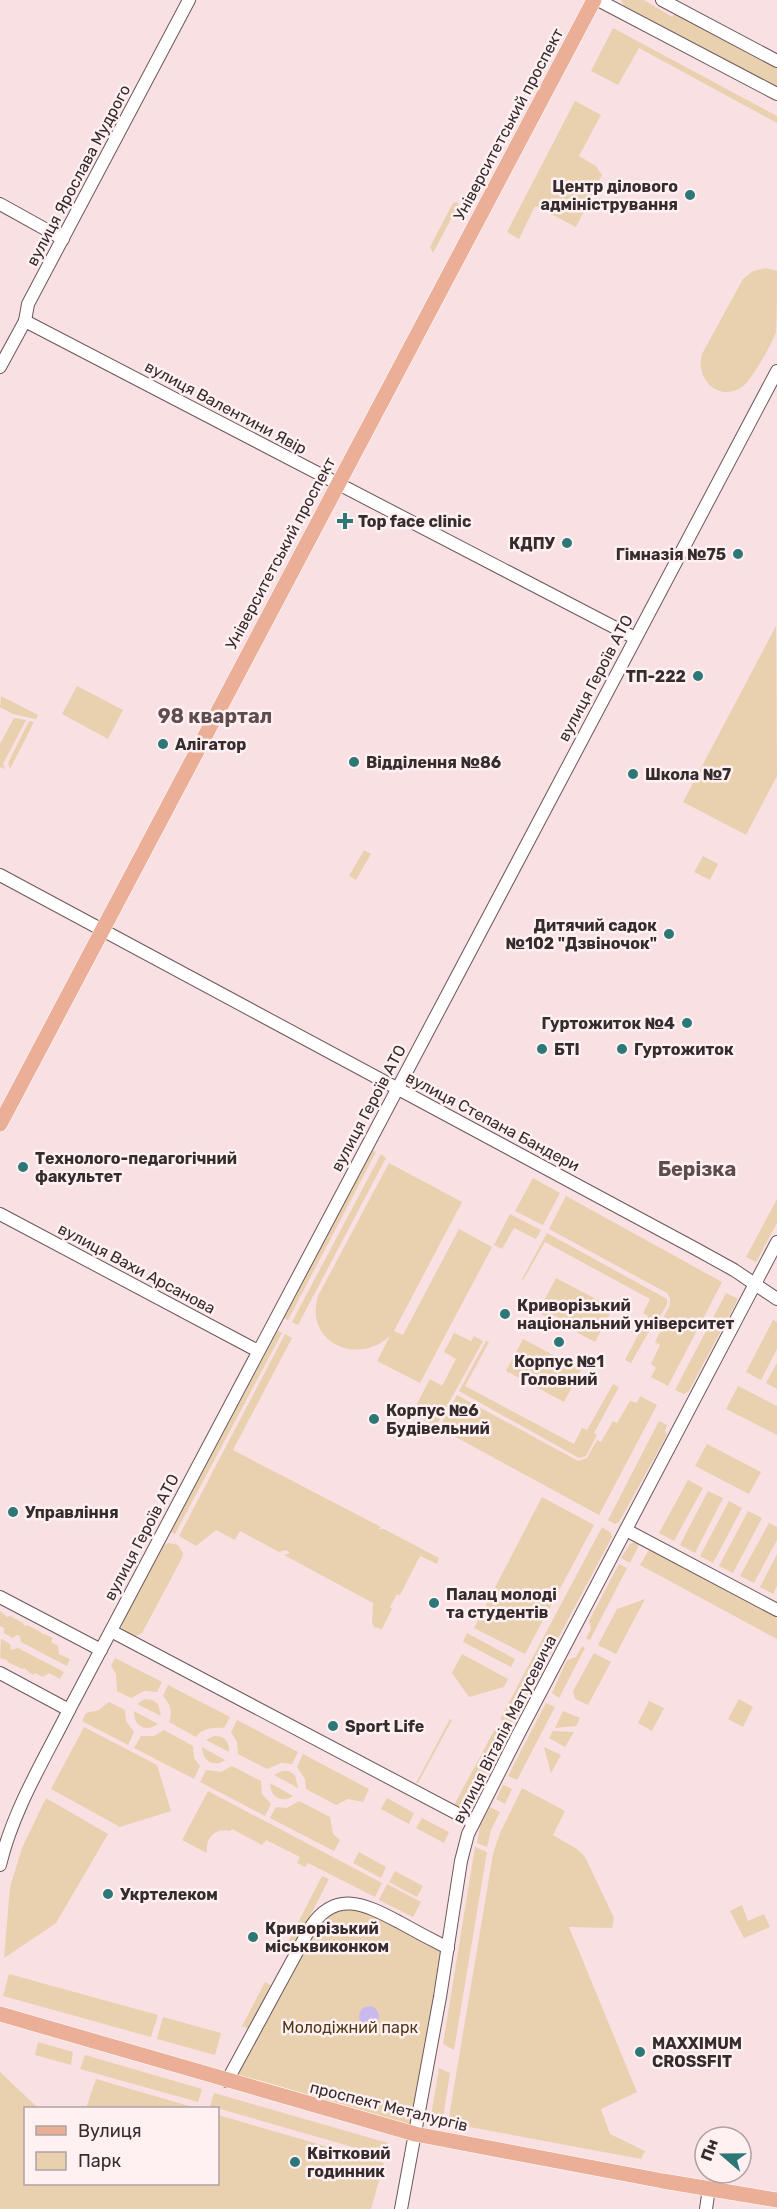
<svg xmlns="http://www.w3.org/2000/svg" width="777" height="2209" viewBox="0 0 777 2209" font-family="Rubik,sans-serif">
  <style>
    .green { fill: #e9d1b0 }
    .water { fill: #c9baee }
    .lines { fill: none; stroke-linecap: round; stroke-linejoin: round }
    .minor-casing { stroke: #6b575a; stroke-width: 14 }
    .major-casing { stroke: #fff; stroke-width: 16 }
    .minor { stroke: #fff; stroke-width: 12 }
    .major { stroke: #ebae97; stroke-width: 15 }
    .poi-dot { fill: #2d7777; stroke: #fff0f2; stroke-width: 2 }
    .labels { text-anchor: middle; stroke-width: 5; stroke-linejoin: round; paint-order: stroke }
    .street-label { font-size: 16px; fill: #352c2d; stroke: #fff0f2 }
    .poi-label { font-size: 16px; font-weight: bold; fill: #352c2d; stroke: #fff0f2; text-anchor: start }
    .park-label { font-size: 16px; fill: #503913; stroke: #fff0f2 }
    .quarter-label { font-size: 20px; font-weight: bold; fill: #5f4c4f; stroke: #fff0f2 }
  </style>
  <rect width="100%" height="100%" fill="#f8e0e3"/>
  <g class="green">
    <path d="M621 0H644L671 16 679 14 777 66V87L624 6Z"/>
    <path d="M613 28 777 116V123L639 48 618 85 591 71Z"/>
    <path d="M575 101 601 115 579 156 596 166 602 175 576 227 535 206 519 239 507 232Z"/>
    <path d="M456 202 459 204 433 253 430 247 453 203Z"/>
    <path d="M766 268 777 271C777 285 777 320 776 332 773 342 751 382 742 387 718 403 695 378 702 354L743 279 753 271Z"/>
    <path d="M776 626 777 776 746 835 683 802Z"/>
    <path d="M77 686 123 710 108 739 62 714Z"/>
    <path d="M1 696 38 715 36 719 13 714 0 707Z"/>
    <path d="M14 718 26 720 3 764 5 769 0 767V744Z"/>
    <path d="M29 721 34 722 10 769 8 763Z"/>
    <path d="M364 850 371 854 356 880 349 876Z"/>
    <path d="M703 856 718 864 710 880 694 872Z"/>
    <path d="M371 1149 376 1152 288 1320 283 1318Z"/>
    <path d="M381 1154 386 1158 298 1325 292 1322Z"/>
    <path d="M389 1163 462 1202 394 1331 403 1335 459 1229 492 1247 420 1383 377 1361 390 1336C356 1367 304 1341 318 1296Z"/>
    <path d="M533 1178 560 1193 543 1225 515 1211Z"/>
    <path d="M566 1196 722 1282 668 1386 651 1377 656 1368 651 1364 660 1345 655 1342 664 1324 661 1322 670 1305V1298L667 1293 549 1229Z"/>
    <path d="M777 1199V1223L756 1262 746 1257Z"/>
    <path d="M510 1214 541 1230 536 1239 514 1228 502 1249 494 1245Z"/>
    <path d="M547 1233 667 1299V1304L658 1320 656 1319 631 1363 625 1360 648 1316 643 1313 650 1299 545 1242 523 1280 522 1279Z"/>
    <path d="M556 1278 613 1308 595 1342 561 1324 563 1320 551 1314 548 1318 538 1312Z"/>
    <path d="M726 1293 738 1299 689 1391 684 1394 675 1390Z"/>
    <path d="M773 1320 777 1322V1349L761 1380 746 1372Z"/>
    <path d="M277 1330 282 1333 175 1534 171 1532Z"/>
    <path d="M454 1333 471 1341 474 1336 483 1341 436 1426 412 1413 430 1379 442 1386 456 1359 444 1352Z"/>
    <path d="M285 1334 292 1338 233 1450 381 1527 378 1529H384L439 1558 437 1564 420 1556 400 1595 397 1594 390 1607 392 1609 382 1629 374 1627 372 1622 373 1603 284 1555 290 1553 286 1550 279 1552 240 1531 235 1540 216 1530 196 1546 179 1536Z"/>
    <path d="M523 1339 581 1370 564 1402 506 1371Z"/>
    <path d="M486 1341 489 1342 465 1386 574 1444 582 1428 587 1430 613 1384 619 1387 594 1433 597 1435 586 1456 579 1458 459 1391Z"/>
    <path d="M777 1363V1389L766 1383Z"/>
    <path d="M738 1386 777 1406V1435L726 1409Z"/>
    <path d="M457 1395 578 1461 587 1458 597 1440 601 1442 613 1421 617 1423 630 1401 637 1403 640 1396 657 1405 599 1515 439 1428Z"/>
    <path d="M659 1421 667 1425 665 1431 667 1435 619 1522 615 1524 608 1520Z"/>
    <path d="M707 1444 761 1472 749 1494 695 1466Z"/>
    <path d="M688 1480 703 1488 674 1541 659 1533Z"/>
    <path d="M708 1491 723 1498 695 1553 680 1545Z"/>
    <path d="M542 1497 594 1525 525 1654 474 1628Z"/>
    <path d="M729 1501 742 1508 713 1563 700 1556Z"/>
    <path d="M748 1511 762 1518 733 1573 719 1566Z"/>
    <path d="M769 1523 777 1527V1540L754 1583 740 1576Z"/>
    <path d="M602 1527 611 1533 612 1537 514 1721 510 1723 500 1719Z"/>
    <path d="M636 1542 640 1543 630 1563 621 1558 630 1544Z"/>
    <path d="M169 1543 178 1545 183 1553 182 1558 142 1633 133 1637C125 1633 119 1630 123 1620L164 1545Z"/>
    <path d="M650 1548 777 1618V1639L640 1565Z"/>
    <path d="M777 1554V1586L773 1594 760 1587Z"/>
    <path d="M619 1564 627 1568 590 1640 586 1638 591 1629 589 1621Z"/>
    <path d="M645 1599 616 1654 598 1645 617 1609Z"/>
    <path d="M0 1611 7 1617 10 1616 23 1623 24 1626 27 1625 41 1632 42 1634H44L53 1638 51 1642 58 1646 59 1654 70 1659 67 1666 21 1642 20 1636 17 1635 13 1638 4 1633V1628L0 1626Z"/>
    <path d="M467 1633 515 1659 511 1667 463 1642Z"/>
    <path d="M1 1639 10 1644 11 1650 18 1648 64 1672 60 1679 49 1673 43 1677 35 1673 33 1675 24 1668 22 1669 8 1662 7 1660 0 1658Z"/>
    <path d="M582 1646 585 1648 559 1698 552 1693 567 1660 576 1657Z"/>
    <path d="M594 1653 611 1662 588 1705 575 1699 573 1691Z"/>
    <path d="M462 1654 508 1679 504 1687 469 1697 452 1673Z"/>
    <path d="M115 1658 162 1682 157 1692 144 1691 131 1698 117 1691 116 1674 111 1666Z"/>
    <path d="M168 1685 230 1717 224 1728C213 1727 202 1728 196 1737L169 1722C173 1712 170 1703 163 1696Z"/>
    <path d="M145 1699 152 1700 158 1704 161 1716 137 1704Z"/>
    <path d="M739 1699 753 1707 743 1727 728 1719Z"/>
    <path d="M649 1701 664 1708 652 1731 638 1723Z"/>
    <path d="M109 1702 125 1710 126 1721 134 1732 128 1745 82 1721 86 1713 99 1710Z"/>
    <path d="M546 1703 555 1707 517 1780 508 1776Z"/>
    <path d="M134 1711 158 1724C146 1733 133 1726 134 1711Z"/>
    <path d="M563 1711 580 1718 576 1726 555 1728Z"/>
    <path d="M450 1719 452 1720 418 1783H416Z"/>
    <path d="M237 1720 298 1752 292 1764 281 1763 267 1769 238 1754 237 1742 231 1732Z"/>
    <path d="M84 1727 157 1765 171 1811 120 1827 51 1789Z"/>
    <path d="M495 1729 504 1734V1739L468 1807 463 1809 454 1805Z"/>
    <path d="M164 1730 193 1746 194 1758 200 1766 194 1779 134 1748 141 1736H154Z"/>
    <path d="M553 1731 573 1732H574L565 1747 549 1738Z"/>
    <path d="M214 1736C224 1735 230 1742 229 1752L206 1740Z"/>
    <path d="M202 1747 225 1760C214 1768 202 1761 202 1747Z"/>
    <path d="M544 1747 561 1755 551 1773Z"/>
    <path d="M303 1754 369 1789 363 1802 348 1799 336 1805 306 1789 305 1779 297 1767Z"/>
    <path d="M232 1766 261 1781 262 1794 271 1804 265 1816 200 1782 206 1770 221 1772Z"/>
    <path d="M282 1771H289L295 1775 298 1788 274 1775Z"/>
    <path d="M270 1783 293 1796C282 1804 270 1797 270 1783Z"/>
    <path d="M503 1785 512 1789 505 1804 496 1799Z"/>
    <path d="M522 1788 565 1811 553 1835 577 1849 585 1857 614 1918 612 1928 569 1927 637 2092 601 2109 610 2134 645 2151 641 2159 448 2123 493 1854 500 1833Z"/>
    <path d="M208 1791 382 1883 375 1897 308 1863 305 1867 297 1863 300 1857 266 1840 262 1845 232 1829 230 1831C215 1827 205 1838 207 1853L182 1840Z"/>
    <path d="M46 1798 108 1834 56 1923 4 1958 10 1887 22 1848Z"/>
    <path d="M387 1798 414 1813 409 1824 381 1809Z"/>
    <path d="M299 1801 330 1817 333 1834 340 1840 334 1851 270 1818 276 1807 287 1808Z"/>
    <path d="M490 1807 500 1812 491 1830 487 1847 477 1843 480 1826Z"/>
    <path d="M422 1818 449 1832 444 1843 416 1828Z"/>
    <path d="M475 1847 487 1852 454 2050 443 2044Z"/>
    <path d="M359 1852 386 1867 381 1878 353 1863Z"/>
    <path d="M395 1871 423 1886 417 1897 389 1882Z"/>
    <path d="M322 1876 329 1879 293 1949 286 1946Z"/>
    <path d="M387 1884 421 1902 413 1917 379 1900Z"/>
    <path d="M350 1903 448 1948 415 2134 227 2081 314 1921Z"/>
    <path d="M742 1905 748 1921 764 1914 770 1927 744 1938 730 1911Z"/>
    <path d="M9 1974 158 2015 151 2037 3 1996Z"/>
    <path d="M265 1982 274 1987 251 2030 242 2026Z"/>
    <path d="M163 2017 221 2033 215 2055 157 2039Z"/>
    <path d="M38 2042 73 2052 71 2065 35 2055Z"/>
    <path d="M85 2055 202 2089 198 2102 80 2069Z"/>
    <path d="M439 2068 450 2073 443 2118 431 2116Z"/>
    <path d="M0 2072 38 2108H26V2184H218V2115L384 2163 371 2209H0Z"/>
    <path d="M96 2079 189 2106 196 2108H86Z"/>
    <path d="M214 2093 388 2143 384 2156 210 2106Z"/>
  </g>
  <circle class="water" cx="369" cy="2016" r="10"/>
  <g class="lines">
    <defs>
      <g id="minor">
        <path d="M598 0 777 94"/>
        <path d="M662 0 777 61"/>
        <path d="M0 204 63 239"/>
        <path d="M25 321 635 638"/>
        <path d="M0 367 25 321 28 304 189 0"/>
        <path d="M0 875 696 1249 734 1270 777 1299"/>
        <path d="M0 1214 258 1351"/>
        <path d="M626 1530 777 1610"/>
        <path d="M0 1597 101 1650"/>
        <path d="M111 1631 473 1822"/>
        <path d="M0 1673 69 1710"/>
        <path d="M0 1865C13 1810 44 1760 69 1710L777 371"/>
        <path d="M227 2081 310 1928C335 1889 365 1904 399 1922 415 1931 432 1940 448 1948"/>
        <path d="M401 2209 440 1997 461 1861 468 1834 518 1735 777 1242"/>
        <path d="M706 2209 709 2188"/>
      </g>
      <g id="major">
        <path d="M0 1124 594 0"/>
        <path d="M0 2014 415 2134 663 2181 777 2200"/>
      </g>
    </defs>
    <use href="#minor" class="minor-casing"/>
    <use href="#major" class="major-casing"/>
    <use href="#minor" class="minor"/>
    <use href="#major" class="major"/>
  </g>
  <g class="poi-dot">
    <circle cx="690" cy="195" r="6"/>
    <path d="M342 512h6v6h6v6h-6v6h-6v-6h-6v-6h6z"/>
    <circle cx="567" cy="543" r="6"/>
    <circle cx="738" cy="554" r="6"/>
    <circle cx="698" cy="676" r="6"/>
    <circle cx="163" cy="744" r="6"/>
    <circle cx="354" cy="762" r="6"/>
    <circle cx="633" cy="774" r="6"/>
    <circle cx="669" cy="934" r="6"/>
    <circle cx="687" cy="1023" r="6"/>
    <circle cx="542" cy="1049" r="6"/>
    <circle cx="622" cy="1049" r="6"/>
    <circle cx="23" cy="1167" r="6"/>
    <circle cx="505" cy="1314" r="6"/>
    <circle cx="559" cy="1342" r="6"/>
    <circle cx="374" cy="1419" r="6"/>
    <circle cx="13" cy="1512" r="6"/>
    <circle cx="434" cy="1603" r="6"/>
    <circle cx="333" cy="1726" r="6"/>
    <circle cx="108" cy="1894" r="6"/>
    <circle cx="253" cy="1937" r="6"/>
    <circle cx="640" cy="2052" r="6"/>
    <circle cx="295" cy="2162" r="6"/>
  </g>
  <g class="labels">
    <g class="street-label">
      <text transform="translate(508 124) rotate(-62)" y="6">Університетський проспект</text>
      <text transform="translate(78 175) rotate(-62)" y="6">вулиця Ярослава Мудрого</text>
      <text transform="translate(226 407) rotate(28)" y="6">вулиця Валентини Явір</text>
      <text transform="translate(280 553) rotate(-62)" y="6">Університетський проспект</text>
      <text transform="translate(595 678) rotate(-62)" y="6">вулиця Героїв АТО</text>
      <text transform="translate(368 1108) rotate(-62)" y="6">вулиця Героїв АТО</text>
      <text transform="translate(493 1121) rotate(28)" y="6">вулиця Степана Бандери</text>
      <text transform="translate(137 1268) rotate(28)" y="6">вулиця Вахи Арсанова</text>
      <text transform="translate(141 1537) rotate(-62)" y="6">вулиця Героїв АТО</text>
      <text transform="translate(504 1729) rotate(-63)" y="6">вулиця Віталія Матусевича</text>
      <text transform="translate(389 2106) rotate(14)" y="6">проспект Металургів</text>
    </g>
    <g class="poi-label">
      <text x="678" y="192" text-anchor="end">Центр ділового<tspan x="678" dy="18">адміністрування</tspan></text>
      <text x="358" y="527">Top face clinic</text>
      <text x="555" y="549" text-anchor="end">КДПУ</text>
      <text x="726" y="560" text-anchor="end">Гімназія №75</text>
      <text x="686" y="682" text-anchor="end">ТП-222</text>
      <text x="175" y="750">Алігатор</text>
      <text x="366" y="768">Відділення №86</text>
      <text x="645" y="780">Школа №7</text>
      <text x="657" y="931" text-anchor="end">Дитячий садок<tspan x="657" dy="18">№102 "Дзвіночок"</tspan></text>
      <text x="675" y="1029" text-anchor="end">Гуртожиток №4</text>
      <text x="554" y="1055">БТІ</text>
      <text x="634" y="1055">Гуртожиток</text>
      <text x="35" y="1164">Технолого-педагогічний<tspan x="35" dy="18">факультет</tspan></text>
      <text x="517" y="1311">Криворізький<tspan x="517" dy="18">національний університет</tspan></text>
      <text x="559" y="1367" text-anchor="middle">Корпус №1<tspan x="559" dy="18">Головний</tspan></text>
      <text x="386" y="1416">Корпус №6<tspan x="386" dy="18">Будівельний</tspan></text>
      <text x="25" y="1518">Управління</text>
      <text x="446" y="1600">Палац молоді<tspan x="446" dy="18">та студентів</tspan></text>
      <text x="345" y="1732">Sport Life</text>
      <text x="120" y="1900">Укртелеком</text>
      <text x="265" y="1934">Криворізький<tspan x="265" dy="18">міськвиконком</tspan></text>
      <text x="652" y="2049">MAXXIMUM<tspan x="652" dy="18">CROSSFIT</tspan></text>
      <text x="307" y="2159">Квітковий<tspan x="307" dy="18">годинник</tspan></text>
    </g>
    <g class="park-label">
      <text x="350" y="2033">Молодіжний парк</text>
    </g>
    <g class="quarter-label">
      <text x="215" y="723">98 квартал</text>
      <text x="697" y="1176">Берізка</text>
    </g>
  </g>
  <rect x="24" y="2107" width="195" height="78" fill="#fff0f2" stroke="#aea2a3" stroke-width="1.5"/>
  <rect x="36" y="2126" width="30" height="9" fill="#ebae97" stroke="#aea2a3" stroke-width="1.5"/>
  <text x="78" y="2137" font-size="18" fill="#352c2d">Вулиця</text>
  <rect x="36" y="2152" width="30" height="18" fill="#e9d1b0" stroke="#aea2a3" stroke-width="1.5"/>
  <text x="78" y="2167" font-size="18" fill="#352c2d">Парк</text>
  <g transform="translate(723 2155) rotate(290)"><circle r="28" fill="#fff0f2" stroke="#aea2a3" stroke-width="1.5"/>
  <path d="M0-4.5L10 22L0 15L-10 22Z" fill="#2d7777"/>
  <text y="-9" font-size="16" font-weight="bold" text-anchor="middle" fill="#352c2d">Пн</text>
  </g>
</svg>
